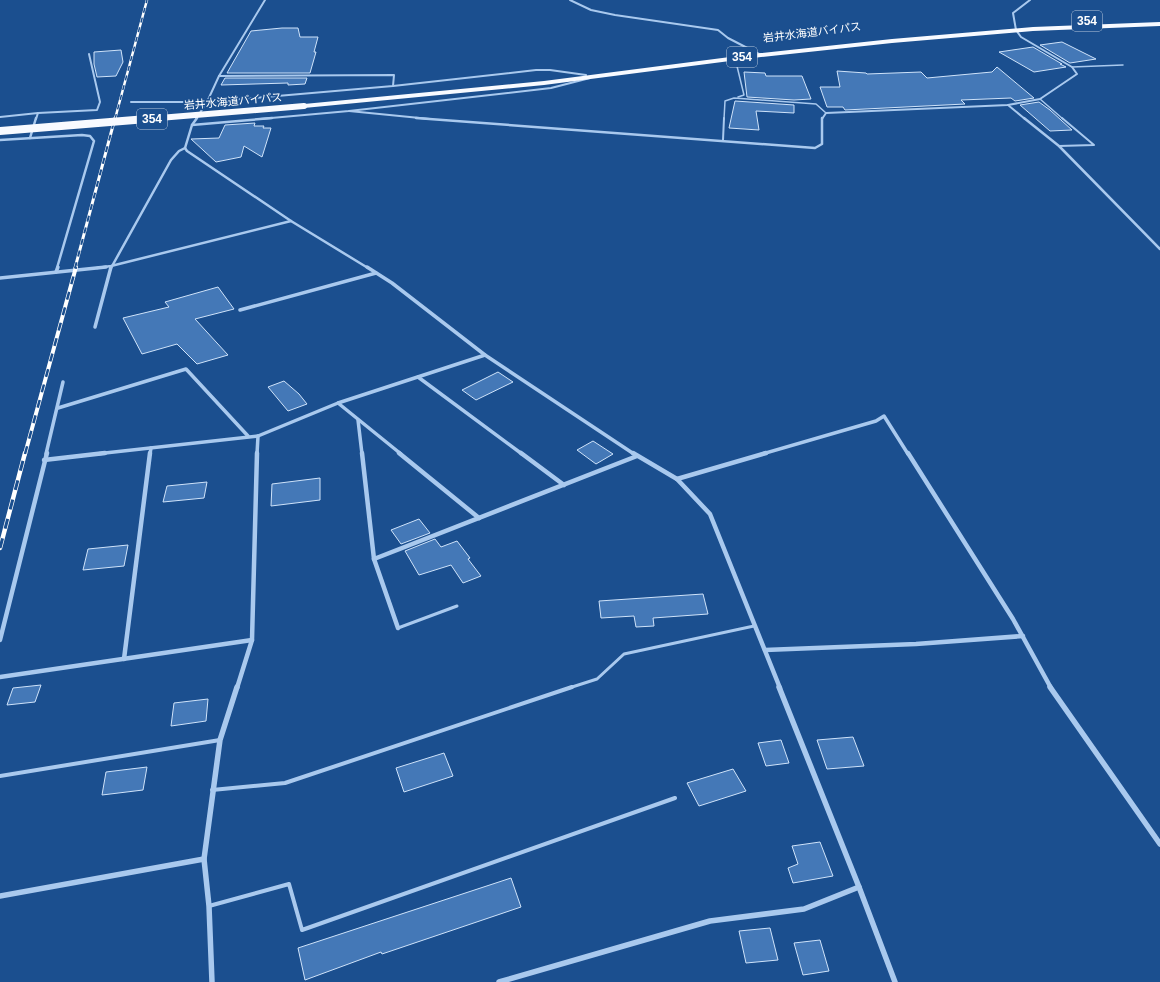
<svg xmlns="http://www.w3.org/2000/svg" width="1160" height="982" viewBox="0 0 1160 982" font-family="Arial,'Noto Sans JP',sans-serif">
  <style>
    .building { fill: #4478b7; stroke: #cfe3fa }
    .lines { fill: none; stroke-linecap: round; stroke-linejoin: round }
    .service-far3 { stroke: #a9c9ee; stroke-width: 1.5 }
    .service-far2 { stroke: #a9c9ee; stroke-width: 2 }
    .service-far1 { stroke: #a9c9ee; stroke-width: 3 }
    .service { stroke: #a9c9ee; stroke-width: 4 }
    .minor-far4 { stroke: #a9c9ee; stroke-width: 2 }
    .minor-far3 { stroke: #a9c9ee; stroke-width: 2.5 }
    .minor-far2 { stroke: #a9c9ee; stroke-width: 3.5 }
    .minor-far1 { stroke: #a9c9ee; stroke-width: 4.5 }
    .minor { stroke: #a9c9ee; stroke-width: 5.5 }
    .trunk { fill: #f8faff; fill-rule: evenodd }
    .rail-far3-casing { stroke: #fff; stroke-width: 2.5 }
    .rail-far2-casing { stroke: #fff; stroke-width: 3 }
    .rail-far1-casing { stroke: #fff; stroke-width: 4 }
    .rail-casing { stroke: #fff; stroke-width: 4.5 }
    .rail-far3 { stroke: #1b4f8f; stroke-width: 1.5; stroke-dasharray: 5; stroke-linecap: butt }
    .rail-far2 { stroke: #1b4f8f; stroke-width: 2; stroke-dasharray: 6; stroke-linecap: butt }
    .rail-far1 { stroke: #1b4f8f; stroke-width: 2.5; stroke-dasharray: 8; stroke-linecap: butt }
    .rail { stroke: #1b4f8f; stroke-width: 3; stroke-dasharray: 10; stroke-linecap: butt }
    .trunk-bridge-far1 { stroke: #f8faff; stroke-width: 6 }
    .trunk-bridge { stroke: #f8faff; stroke-width: 8 }
    .labels { text-anchor: middle; stroke-width: 3.5; stroke-linejoin: round; paint-order: stroke }
    .far-street-label { font-size: 11px; fill: #fff; stroke: #1b4f8f }
    .shield { fill: #1b4f8f; stroke: #bbcadd; stroke-width: 1 }
    .shield-label { font-size: 12px; font-weight: bold; fill: #fff }
  </style>
  <rect width="100%" height="100%" fill="#1b4f8f"/>
  <g class="building">
    <path d="M282 28H298L300 37H318L314 52H316L310 73H227L251 31Z"/>
    <path d="M1062 42 1096 59 1070 63 1040 45Z"/>
    <path d="M1033 47 1062 64H1060L1066 67 1034 72 999 52Z"/>
    <path d="M121 50 123 62 116 76 97 77 94 64V52Z"/>
    <path d="M997 67 1034 98 1015 101 1011 98 961 100 965 104 845 110 843 107H827L820 87H840L837 71 866 73 867 74 921 72 927 78 992 72Z"/>
    <path d="M744 72 765 73 766 76H802L811 99 794 100 747 97Z"/>
    <path d="M225 78H307L305 84 288 85V83L221 85Z"/>
    <path d="M735 101 794 105V113L756 111 759 130 729 128Z"/>
    <path d="M1039 102 1050 110 1072 130 1050 131 1020 105Z"/>
    <path d="M255 123 254 126H264L263 128H271L262 157 244 146 241 157 216 162 191 139 219 138 225 125Z"/>
    <path d="M218 287 234 309 195 319 228 355 197 364 177 344 142 354 123 318 169 307 165 302Z"/>
    <path d="M498 372 513 382 476 400 462 390Z"/>
    <path d="M284 381 299 394 307 404 288 411 268 387Z"/>
    <path d="M593 441 613 454 596 464 577 450Z"/>
    <path d="M320 478V500L271 506 272 484Z"/>
    <path d="M207 482 204 498 163 502 167 486Z"/>
    <path d="M419 519 430 533 401 544 391 530Z"/>
    <path d="M435 539 441 547 457 541 470 558 468 559 481 576 463 583 451 565 419 575 405 551Z"/>
    <path d="M128 545 124 566 83 570 88 549Z"/>
    <path d="M703 594 708 614 653 618 654 626 636 627 634 616 601 618 599 601Z"/>
    <path d="M41 685 35 702 7 705 13 688Z"/>
    <path d="M208 699 206 721 171 726 174 703Z"/>
    <path d="M853 737 864 766 827 769 817 740Z"/>
    <path d="M781 740 789 763 766 766 758 743Z"/>
    <path d="M444 753 453 776 404 792 396 768Z"/>
    <path d="M147 767 143 790 102 795 106 772Z"/>
    <path d="M733 769 746 791 699 806 687 783Z"/>
    <path d="M820 842 833 876 793 883 788 868 798 864 792 846Z"/>
    <path d="M511 878 521 907 382 954 381 952 305 980 298 948Z"/>
    <path d="M770 928 778 960 746 963 739 931Z"/>
    <path d="M820 940 829 971 803 975 794 943Z"/>
  </g>
  <g class="lines">
    <g class="service-far3">
      <path d="M735 58 744 95 738 97"/>
      <path d="M1072 67 1123 65"/>
      <path d="M1040 99 1063 119"/>
      <path d="M724 119 725 101 734 98 816 104 826 113"/>
    </g>
    <g class="service-far2">
      <path d="M723 140 724 118"/>
      <path d="M1059 146 1094 145 1062 118"/>
    </g>
    <g class="service-far1">
      <path d="M398 628 457 606"/>
      <path d="M569 688 597 679 624 654 754 626"/>
    </g>
    <g class="service">
      <path d="M0 776 220 740"/>
      <path d="M212 790 285 783 572 687"/>
      <path d="M209 906 289 884 302 930 675 798"/>
    </g>
    <g class="minor-far4">
      <path d="M570 0 591 10 615 15 718 30 728 38 761 55"/>
      <path d="M219 76 394 75 393 86"/>
      <path d="M131 102H207L393 86 536 70H550L586 75"/>
      <path d="M1008 105 1025 119"/>
      <path d="M349 111 430 119"/>
      <path d="M38 113 97 110 100 102 89 54"/>
      <path d="M0 117 38 113 36 119"/>
      <path d="M196 119 207 102 219 76 265 0"/>
      <path d="M260 119 349 111 551 88 590 78"/>
      <path d="M822 119 826 113 1008 105 1040 99 1077 74 1072 67 1021 37 1016 30 1013 13 1030 0"/>
    </g>
    <g class="minor-far3">
      <path d="M416 118 815 148 822 144V118"/>
      <path d="M1024 118 1059 146 1160 249"/>
      <path d="M192 125 272 118"/>
      <path d="M30 138 36 118"/>
      <path d="M0 140 82 135 90 136 94 141 57 268"/>
      <path d="M185 148 187 151 291 221 368 268"/>
      <path d="M97 268 111 266 291 221"/>
      <path d="M111 268 171 160 179 151 185 148 192 125 197 118"/>
    </g>
    <g class="minor-far2">
      <path d="M367 267 392 283 485 355 634 454"/>
      <path d="M56 272 58 267"/>
      <path d="M0 278 106 267"/>
      <path d="M240 310 376 273"/>
      <path d="M95 327 111 267"/>
      <path d="M418 377 522 454"/>
      <path d="M338 403 401 454"/>
      <path d="M58 408 186 369 248 436"/>
      <path d="M358 420 362 454"/>
      <path d="M46 454 63 382"/>
      <path d="M96 454 258 436 338 403 485 355"/>
      <path d="M150 454 151 448"/>
      <path d="M257 454 258 436"/>
      <path d="M762 454 876 421 884 416 908 454"/>
    </g>
    <g class="minor-far1">
      <path d="M362 453 374 559 398 628"/>
      <path d="M399 453 479 518"/>
      <path d="M521 453 564 485"/>
      <path d="M633 453 677 479 710 514 780 688"/>
      <path d="M908 453 1013 619 1051 688"/>
      <path d="M44 460 105 453"/>
      <path d="M677 479 766 453"/>
      <path d="M374 559 637 456"/>
      <path d="M0 640 47 453"/>
      <path d="M765 650 916 644 1023 636"/>
      <path d="M124 659 150 453"/>
      <path d="M0 677 252 640"/>
      <path d="M237 688 252 640 257 453"/>
    </g>
    <g class="minor">
      <path d="M779 687 859 887 895 982"/>
      <path d="M1050 687 1160 844"/>
      <path d="M0 896 204 859"/>
      <path d="M212 982 209 906 204 859 220 740 237 687"/>
      <path d="M499 982 710 921 804 909 859 887"/>
    </g>
    <path class="trunk" d="M1160 22V26L1033 31 892 43 761 57 544 85 304 108 301 106 304 104 544 81 761 53 892 39 1033 27Z"/>
    <defs>
      <path id="rail-far3" d="M115 119 147 0"/>
      <path id="rail-far2" d="M75 268 115 118"/>
      <path id="rail-far1" d="M25 454 76 267"/>
      <path id="rail" d="M0 548 25 453"/>
    </defs>
    <use href="#rail-far3" class="rail-far3-casing"/>
    <use href="#rail-far2" class="rail-far2-casing"/>
    <use href="#rail-far1" class="rail-far1-casing"/>
    <use href="#rail" class="rail-casing"/>
    <use href="#rail-far3" class="rail-far3"/>
    <use href="#rail-far2" class="rail-far2"/>
    <use href="#rail-far1" class="rail-far1"/>
    <use href="#rail" class="rail"/>
    <path class="trunk-bridge-far1" d="M147 119 304 106"/>
    <path class="trunk-bridge" d="M0 131 159 118"/>
  </g>
  <g class="labels">
    <g class="far-street-label">
      <text transform="translate(812 32) rotate(-7)" y="4">岩井水海道バイパス</text>
      <text transform="translate(233 101) rotate(-5)" y="4">岩井水海道バイパス</text>
    </g>
    <g class="shield">
      <rect x="1072" y="11" width="30" height="20" rx="3"/>
      <rect x="727" y="47" width="30" height="20" rx="3"/>
      <rect x="137" y="109" width="30" height="20" rx="3"/>
    </g>
    <g class="shield-label">
      <text x="1087" y="25">354</text>
      <text x="742" y="61">354</text>
      <text x="152" y="123">354</text>
    </g>
  </g>
</svg>
